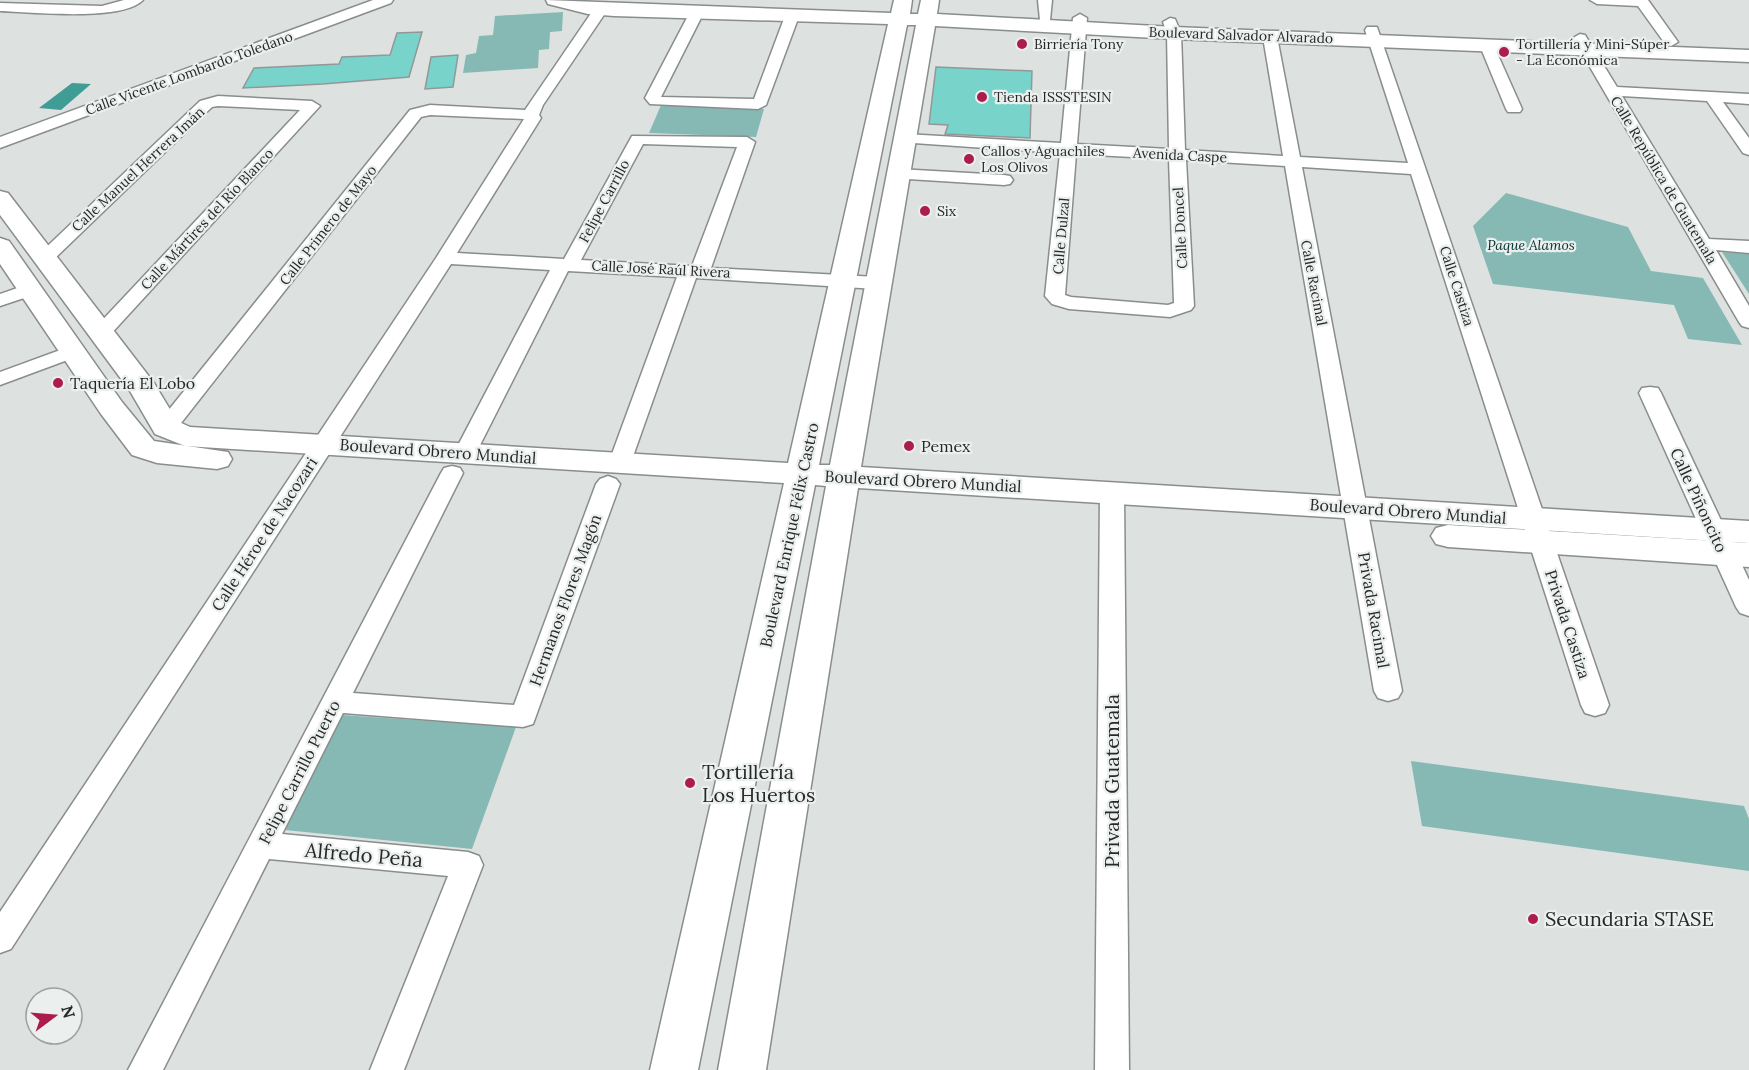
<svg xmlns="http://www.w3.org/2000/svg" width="1749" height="1070" viewBox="0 0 1749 1070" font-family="Lora,serif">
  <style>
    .green { fill: #87b9b4 }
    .water { fill: #3f9d95 }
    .building { fill: #78d4cb; stroke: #939797; stroke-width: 1.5 }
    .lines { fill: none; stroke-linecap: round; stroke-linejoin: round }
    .street-casing { stroke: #898d8c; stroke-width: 3 }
    .secondary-casing { stroke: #898d8c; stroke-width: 3 }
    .street { fill: #fff; fill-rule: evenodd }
    .secondary { fill: #fff; fill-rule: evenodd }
    .poi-dot { fill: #ad1c4e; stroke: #ebefee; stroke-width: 2 }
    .labels { text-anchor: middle; stroke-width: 4.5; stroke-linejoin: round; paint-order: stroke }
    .far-street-label { font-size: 14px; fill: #272929; stroke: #ebefee }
    .far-poi-label { font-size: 14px; fill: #272929; stroke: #ebefee; text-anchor: start }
    .far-park-label { font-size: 14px; font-style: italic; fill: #03322e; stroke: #ebefee }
    .poi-label { font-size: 16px; fill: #272929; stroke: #ebefee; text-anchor: start }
    .street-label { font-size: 16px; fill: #272929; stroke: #ebefee }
    .near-poi-label { font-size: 20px; fill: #272929; stroke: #ebefee; text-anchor: start }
    .near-street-label { font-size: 20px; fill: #272929; stroke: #ebefee }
  </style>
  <rect width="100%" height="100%" fill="#dde2e1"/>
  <g class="green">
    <path d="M563 12 562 31 550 32 549 49 539 50 538 68 463 73 466 55 476 53 479 36 493 35 495 16Z"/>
    <path d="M661 105 764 109 756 137 649 133Z"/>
    <path d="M1506 193 1628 227 1651 271 1703 278 1742 345 1688 339 1674 305 1493 284 1473 226Z"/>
    <path d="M1722 252 1749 254V294Z"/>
    <path d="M342 715 516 727 472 849 285 830Z"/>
    <path d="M1411 761 1744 806 1749 819V871L1422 826Z"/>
  </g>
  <path class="water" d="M72 83 91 84 61 110 39 108Z"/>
  <g class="building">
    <path d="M422 32 409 77 323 84 243 88 254 68 339 64 342 57 390 55 397 33Z"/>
    <path d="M458 55 453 87 425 89 431 57Z"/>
    <path d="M936 67 1032 71 1030 138 945 134 948 125 929 124Z"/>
  </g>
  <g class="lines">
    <defs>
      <g id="street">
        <path d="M124 0H143C122 22 31 12 0 11V3L102 6Z"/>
        <path d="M373 0H393L391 3 0 148V137Z"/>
        <path d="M1038 0H1052L1050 20H1040Z"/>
        <path d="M1590 0H1648L1678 42 1671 46 1666 45 1638 6 1597 4Z"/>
        <path d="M601 5 608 9 543 105 539 115 541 118 457 253 564 259 632 136 747 137 755 142 711 268 877 277 884 279 887 283 884 287 877 289 696 278 631 462 628 467 620 469 612 467 609 462 677 277 568 271 476 453 473 458 465 460 457 458 454 453 550 270 451 264 11 949 0 953V912L436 258 524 119 430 115 421 117 174 432 166 434 158 432 155 427 410 110 430 105 525 110 596 6ZM643 144 737 147 692 266 581 260Z"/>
        <path d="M697 8 704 12 661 97 754 99 785 16 792 12 797 13 799 16 766 105 758 109 650 104 645 98 690 12Z"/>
        <path d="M1080 14 1087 18 1077 144 1169 149 1167 33 1163 22 1170 18 1175 19 1181 33 1185 150 1283 156 1263 37 1270 33 1277 37 1300 157 1408 163 1365 30 1367 27H1377L1609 705 1605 713 1595 716 1585 713 1581 705 1411 174 1302 167 1402 691 1398 698 1388 701 1378 698 1374 691 1285 166 1186 160 1194 306 1191 310 1170 317 1069 309 1052 304 1045 296 1060 153 899 142 897 139 905 134 1061 143 1073 18ZM1076 154 1169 159 1174 303 1168 305 1071 297 1065 295Z"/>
        <path d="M1580 34 1585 35 1617 87 1749 94V104L1723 102 1749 138V155L1743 153 1707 101 1622 96 1709 239 1749 241V253L1716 250 1749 306V328L1742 326 1739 322 1573 38Z"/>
        <path d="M1487 42 1494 46 1522 109 1520 112H1508L1506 109 1480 46Z"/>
        <path d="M218 96 312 101 320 106 109 336H95L92 332 95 328 300 110 218 106 212 107 52 261H38L36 257 200 101Z"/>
        <path d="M898 169 1004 175 1010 176 1013 180 1010 184 1004 185 892 178 890 174 892 170Z"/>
        <path d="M29 284 36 286 39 290 36 294 0 306V294Z"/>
        <path d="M74 345 81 347 84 351 81 355 0 385V372Z"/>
        <path d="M1650 387 1658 388 1661 393 1749 580V616L1740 613 1736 607 1639 393 1642 388Z"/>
        <path d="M452 466 460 468 463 473 353 693 514 705 596 484 600 479 608 476 616 479 620 484 533 724 523 727 343 713 282 834 468 852 479 856 483 865 404 1070H370L448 876 269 859 163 1070H128L441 473 444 468Z"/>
        <path d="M1112 485 1120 488 1124 493 1129 1070H1095L1100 493 1104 488Z"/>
      </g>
      <g id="secondary">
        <path d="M546 0 891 13 894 0H912L910 14H918L921 0H939L937 14 1174 27 1749 50V62L1174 39 935 26 861 467 1749 521V543L858 488 766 1070H718L826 486 815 485 698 1070H650L784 483 185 446 155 434 130 391 0 215V191L8 193 154 383 177 421 190 427 788 463 888 24 614 16 588 14 548 4ZM907 25H916L830 465H819Z"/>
        <path d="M0 238 9 241 122 402 154 441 228 452 232 459 228 466 217 469 157 463 132 455 101 414 0 264Z"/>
        <path d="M1448 525 1749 543V567L1448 547 1436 544 1431 536 1436 528Z"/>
      </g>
    </defs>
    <use href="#street" class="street-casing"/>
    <use href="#secondary" class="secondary-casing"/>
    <use href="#street" class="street"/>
    <use href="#secondary" class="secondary"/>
  </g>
  <g class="poi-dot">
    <circle cx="1022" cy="44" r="6"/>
    <circle cx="1504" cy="52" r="6"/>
    <circle cx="982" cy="97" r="6"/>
    <circle cx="969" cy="159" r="6"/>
    <circle cx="925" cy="211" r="6"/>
    <circle cx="58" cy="383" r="6"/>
    <circle cx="909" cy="446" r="6"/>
    <circle cx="690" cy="783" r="6"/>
    <circle cx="1533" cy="919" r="6"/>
  </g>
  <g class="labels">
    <g class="far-street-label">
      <text transform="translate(1241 35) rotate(2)" y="5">Boulevard Salvador Alvarado</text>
      <text transform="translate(189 73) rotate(-20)" y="5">Calle Vicente Lombardo Toledano</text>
      <text transform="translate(1180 155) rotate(3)" y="5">Avenida Caspe</text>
      <text transform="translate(138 169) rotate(-43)" y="5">Calle Manuel Herrera Imán</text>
      <text transform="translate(1664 180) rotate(59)" y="5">Calle República de Guatemala</text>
      <text transform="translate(604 201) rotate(-62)" y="5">Felipe Carrillo</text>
      <text transform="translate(207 219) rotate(-47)" y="5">Calle Mártires del Río Blanco</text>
      <text transform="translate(328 225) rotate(-52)" y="5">Calle Primero de Mayo</text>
      <text transform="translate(1180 228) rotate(-93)" y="5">Calle Doncel</text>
      <text transform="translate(1061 236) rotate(-85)" y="5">Calle Dulzal</text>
      <text transform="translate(661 269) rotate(3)" y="5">Calle José Raúl Rivera</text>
      <text transform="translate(1314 283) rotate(79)" y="5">Calle Racimal</text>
      <text transform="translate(1457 286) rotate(72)" y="5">Calle Castiza</text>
    </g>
    <g class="far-poi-label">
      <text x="1034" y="49">Birriería Tony</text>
      <text x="1516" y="49">Tortillería y Mini-Súper<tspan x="1516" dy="16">- La Económica</tspan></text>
      <text x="994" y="102">Tienda ISSSTESIN</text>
      <text x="981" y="156">Callos y Aguachiles<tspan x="981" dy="16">Los Olivos</tspan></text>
      <text x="937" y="216">Six</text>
    </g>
    <g class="far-park-label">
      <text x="1531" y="250">Paque Alamos</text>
    </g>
    <g class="poi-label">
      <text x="70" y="389">Taquería El Lobo</text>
      <text x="921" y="452">Pemex</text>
    </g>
    <g class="street-label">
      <text transform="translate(438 451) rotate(4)" y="6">Boulevard Obrero Mundial</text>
      <text transform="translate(923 481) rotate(3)" y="6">Boulevard Obrero Mundial</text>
      <text transform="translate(1699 500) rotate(65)" y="6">Calle Piñoncito</text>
      <text transform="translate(1408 511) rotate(4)" y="6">Boulevard Obrero Mundial</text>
      <text transform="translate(264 534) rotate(-57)" y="6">Calle Héroe de Nacozari</text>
      <text transform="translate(789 535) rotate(-78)" y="6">Boulevard Enrique Félix Castro</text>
      <text transform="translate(565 600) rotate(-70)" y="6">Hermanos Flores Magón</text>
      <text transform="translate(1374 610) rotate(80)" y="6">Privada Racimal</text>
      <text transform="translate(1568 624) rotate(72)" y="6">Privada Castiza</text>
      <text transform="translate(299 772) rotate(-63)" y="6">Felipe Carrillo Puerto</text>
    </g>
    <g class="near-poi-label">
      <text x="702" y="779">Tortillería<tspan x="702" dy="23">Los Huertos</tspan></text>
      <text x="1545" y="926">Secundaria STASE</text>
    </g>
    <g class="near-street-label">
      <text transform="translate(1112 781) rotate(-90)" y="7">Privada Guatemala</text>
      <text transform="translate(364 855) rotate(5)" y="7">Alfredo Peña</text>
    </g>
  </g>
  <g transform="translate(54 1016) rotate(74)"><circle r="28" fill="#ebefee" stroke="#9da09f" stroke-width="1.5"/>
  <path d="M0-4.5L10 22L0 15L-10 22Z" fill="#ad1c4e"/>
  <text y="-9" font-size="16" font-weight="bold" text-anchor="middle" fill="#272929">N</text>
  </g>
</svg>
